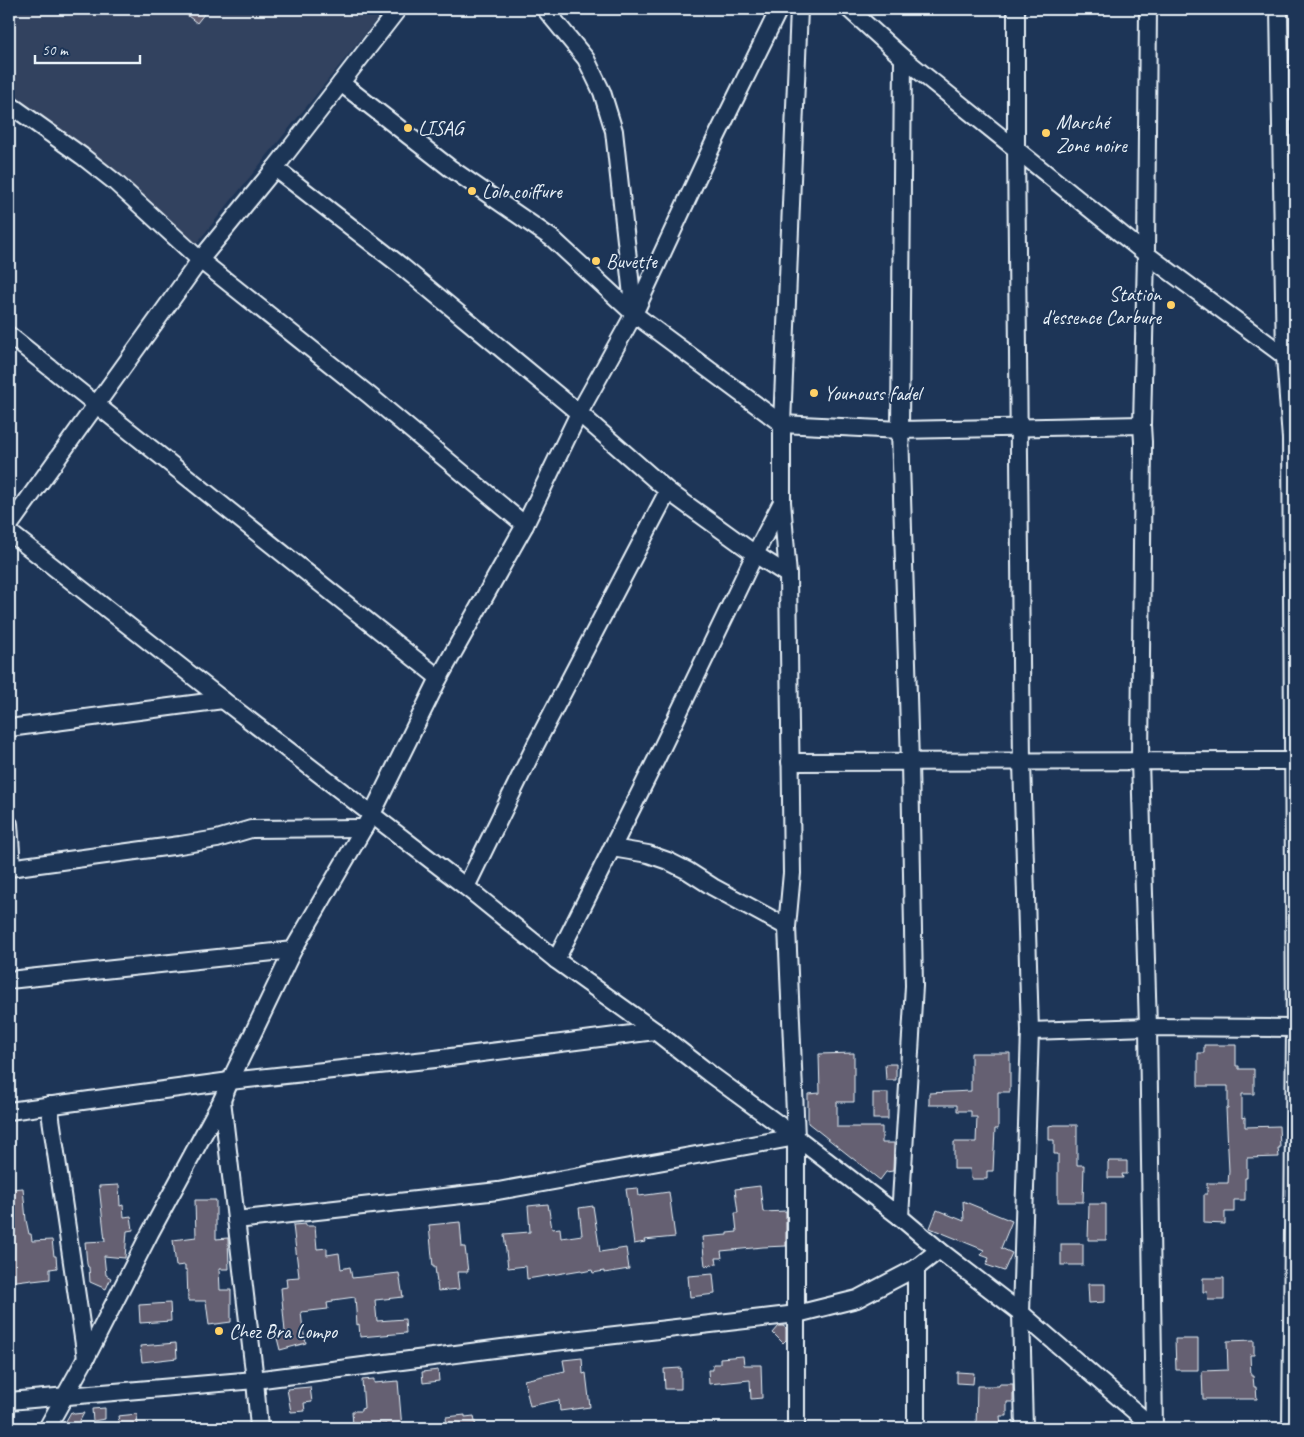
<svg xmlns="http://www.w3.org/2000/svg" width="1304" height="1437" viewBox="0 0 1304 1437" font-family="Caveat,sans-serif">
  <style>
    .built { fill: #33425f }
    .building { fill: #656172; stroke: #e8f1f8 }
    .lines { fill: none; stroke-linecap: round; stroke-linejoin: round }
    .minor-casing { stroke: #e8f1f8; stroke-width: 20 }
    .minor { stroke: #1d3557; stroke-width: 16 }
    .poi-dot { fill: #ffd166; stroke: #1d3557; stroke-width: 2 }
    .labels { text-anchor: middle; stroke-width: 4; stroke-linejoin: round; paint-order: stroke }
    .poi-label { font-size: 20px; fill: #e8f1f8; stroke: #1d3557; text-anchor: start }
  </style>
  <rect width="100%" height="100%" fill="#1d3557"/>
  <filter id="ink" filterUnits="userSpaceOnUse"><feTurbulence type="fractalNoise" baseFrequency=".02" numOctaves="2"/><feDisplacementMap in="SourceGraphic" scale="10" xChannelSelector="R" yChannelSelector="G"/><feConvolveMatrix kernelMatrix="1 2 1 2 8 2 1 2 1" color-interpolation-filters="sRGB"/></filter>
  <g filter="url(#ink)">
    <path class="built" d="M9 9H385L196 244 9 99Z"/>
    <g class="building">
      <path d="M179 9H208L197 23Z"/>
      <path d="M1204 1045H1236V1066H1239V1069H1254V1094H1242V1118L1245 1117V1127L1279 1126 1280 1148H1278L1279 1157 1247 1158V1178H1245V1200H1234V1212H1225V1224L1204 1223V1194H1207V1183H1228L1229 1171 1226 1108H1228V1086H1198V1053H1204Z"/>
      <path d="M854 1053V1102H837V1127H882V1143H894L893 1171 886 1172 880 1180 808 1123V1094L820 1093 819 1054Z"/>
      <path d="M971 1053H1010V1092H998V1129H995L993 1171H987V1179H971L970 1169H954V1142H976L977 1117H971V1111H957V1105H929V1093L971 1091Z"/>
      <path d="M885 1064H896V1080H886Z"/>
      <rect x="873" y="1093" width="15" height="26"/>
      <path d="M1054 1125H1077V1165H1084L1083 1202H1058V1154H1054V1140H1049V1126Z"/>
      <path d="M1109 1161H1127V1174H1122L1123 1178H1108V1162Z"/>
      <path d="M119 1185 120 1206 123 1205 124 1217 131 1216 133 1230 127 1231 125 1258 104 1256 106 1275 111 1278 106 1289 90 1282 89 1267H88L87 1264 85 1242 105 1241 99 1186Z"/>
      <path d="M760 1186 763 1212 786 1211V1246L763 1247 721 1251 722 1258H716L717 1264 705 1266 702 1237 727 1235V1233L737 1232 735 1213H738L735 1189Z"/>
      <path d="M23 1188 26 1220 29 1234H31L32 1241 52 1240 54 1256H56L57 1268 50 1269V1279L32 1281V1279L9 1282V1189Z"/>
      <path d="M638 1188 639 1196 669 1192 675 1237 644 1240 645 1242 634 1244 626 1189Z"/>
      <path d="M195 1200H216V1239L228 1238 229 1269H219L220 1290H231V1322L209 1325 206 1301H188L187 1270H185V1265L176 1266 173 1240 196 1237Z"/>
      <path d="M963 1201 1012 1221 1001 1248 1012 1253 1004 1271 986 1265 989 1258 981 1255 984 1250 930 1228 937 1210 964 1221Z"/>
      <path d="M548 1204 552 1229 560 1228 561 1238 582 1235 579 1208 593 1206 600 1252 626 1248 629 1269 604 1273V1271L593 1273 592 1270 582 1272 581 1270 527 1279 526 1266 508 1268 504 1234 530 1232 528 1206Z"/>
      <path d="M1089 1204H1106V1240H1088Z"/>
      <path d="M460 1222 462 1247H465L468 1272H457L459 1289 438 1291 435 1267H433L429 1225Z"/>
      <path d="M306 1224V1226H315L317 1249 327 1248V1255L339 1253 341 1269 350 1267 352 1278 399 1273 403 1297 375 1300 377 1321 405 1319 406 1333 360 1337 359 1324 357 1325 355 1297 333 1300V1302L327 1303 328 1309 301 1312 303 1330 306 1343 280 1350 276 1334 285 1332 281 1288 287 1287 286 1278 299 1277 293 1225Z"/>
      <rect x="1061" y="1244" width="22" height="21"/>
      <path d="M713 1274 715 1294 690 1297 688 1276Z"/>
      <path d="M1203 1278H1224V1300H1208L1207 1292H1203Z"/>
      <path d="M1088 1284H1105V1302L1089 1303Z"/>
      <path d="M170 1303 171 1321 140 1323 139 1305Z"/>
      <path d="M779 1326H783L786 1328V1340L783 1343 773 1333Z"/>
      <path d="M1175 1339H1198V1370H1176Z"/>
      <path d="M1254 1340V1355H1250L1251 1376H1253L1254 1387H1256L1257 1399H1203L1202 1371 1228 1370 1227 1341Z"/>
      <path d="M176 1343 177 1358 142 1362 140 1346Z"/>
      <path d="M743 1356 744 1365H761L762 1398 751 1399 750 1380 709 1384 708 1370H713V1364H720V1358Z"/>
      <path d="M582 1358 583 1374 586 1373 590 1407 560 1411 559 1400 530 1406 524 1380 565 1371 563 1360Z"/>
      <path d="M681 1368V1389H665L664 1369Z"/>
      <path d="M438 1370 439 1381 423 1383 422 1372Z"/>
      <path d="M957 1372 974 1373 973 1384 957 1383Z"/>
      <path d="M374 1379V1383L398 1381 402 1428H386V1424L353 1426 352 1411H361V1409L364 1408 362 1380Z"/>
      <path d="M999 1384H1013V1402H1007V1416H1000L1001 1425H996V1428H976L977 1386H999Z"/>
      <path d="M310 1387 312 1402 304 1403 305 1411 291 1412 287 1389Z"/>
      <path d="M105 1408V1419L93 1421 92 1409Z"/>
      <path d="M71 1412 74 1414 84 1413 76 1428H62Z"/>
      <path d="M137 1414 138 1428H120L118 1416Z"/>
      <path d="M465 1415V1417L474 1416 476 1428H447L446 1417Z"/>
    </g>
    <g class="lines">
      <defs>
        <g id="minor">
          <path d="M545 9 586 59 602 92 614 131 634 314 782 424 900 430 1142 425"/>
          <path d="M849 9 903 58 1146 254 1290 360"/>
          <path d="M1016 9V148L1022 762 1030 1031 1021 1313 1024 1428"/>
          <path d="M1148 9 1146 254 1142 425 1143 442 1140 761 1148 1027 1154 1428"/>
          <path d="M1279 9 1285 356 1291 439 1295 1028 1291 1428"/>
          <path d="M341 83 450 168 553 239 634 314"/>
          <path d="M9 104 82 156 115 182 200 260 369 395 525 525"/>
          <path d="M275 168 400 265 579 413 668 491 755 554 788 575"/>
          <path d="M9 335 439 678"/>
          <path d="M9 526 200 260 275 168 398 9"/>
          <path d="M9 532 223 700 466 887 556 960 655 1031 710 1074 796 1137 900 1217 939 1250 1021 1313 1154 1428"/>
          <path d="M9 728 223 700"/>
          <path d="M790 762 1295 761"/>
          <path d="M9 824 12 867"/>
          <path d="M612 848 648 854 668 861 688 871 713 887 787 927"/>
          <path d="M9 868 180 845 217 839 251 829 364 828"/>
          <path d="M466 887 536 744 668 491"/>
          <path d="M556 960 656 760 755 554 782 502"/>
          <path d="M9 980 293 950"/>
          <path d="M1030 1031 1148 1027 1295 1028"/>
          <path d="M222 1100 255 1380 259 1428"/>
          <path d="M49 1105 86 1358"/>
          <path d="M9 1111 230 1081 435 1059 655 1031"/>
          <path d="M900 1217 914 986 910 762 900 430 903 58"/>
          <path d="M236 1220 498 1191 796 1137"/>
          <path d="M9 1401 255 1380 502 1348 797 1314 857 1299 916 1268 939 1250"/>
          <path d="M47 1428 86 1358 150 1233 222 1100 230 1081 293 950 372 814 439 678 525 525 579 413 634 314 714 142 779 9"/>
          <path d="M796 1428V1137L787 927 792 873 788 575 782 502V424L799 9"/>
          <path d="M916 1428V1268"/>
        </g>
      </defs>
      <use href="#minor" class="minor-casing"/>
      <use href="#minor" class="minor"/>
    </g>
  </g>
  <g class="poi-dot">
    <circle cx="408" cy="128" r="5"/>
    <circle cx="1046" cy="133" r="5"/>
    <circle cx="472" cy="191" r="5"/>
    <circle cx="596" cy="261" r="5"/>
    <circle cx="1171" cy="305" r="5"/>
    <circle cx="814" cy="393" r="5"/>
    <circle cx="219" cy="1331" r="5"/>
  </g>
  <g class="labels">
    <g class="poi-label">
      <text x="1056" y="129">Marché<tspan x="1056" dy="23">Zone noire</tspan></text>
      <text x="418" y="135">LISAG</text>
      <text x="482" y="198">Lolo coiffure</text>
      <text x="606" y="268">Buvette</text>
      <text x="1161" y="301" text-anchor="end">Station<tspan x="1161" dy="23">d'essence Carbure</tspan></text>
      <text x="824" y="400">Younouss fadel</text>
      <text x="229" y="1338">Chez Bra Lompo</text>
    </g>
  </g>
  <rect width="1304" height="1437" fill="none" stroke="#1d3557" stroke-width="30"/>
  <rect x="15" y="15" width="1274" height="1407" fill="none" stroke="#e8f1f8" stroke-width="2" filter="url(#ink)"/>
  <path d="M35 55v8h105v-8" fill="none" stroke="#e8f1f8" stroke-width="2.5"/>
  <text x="42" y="55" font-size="15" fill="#e8f1f8" stroke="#1d3557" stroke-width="4" paint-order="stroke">50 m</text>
</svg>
